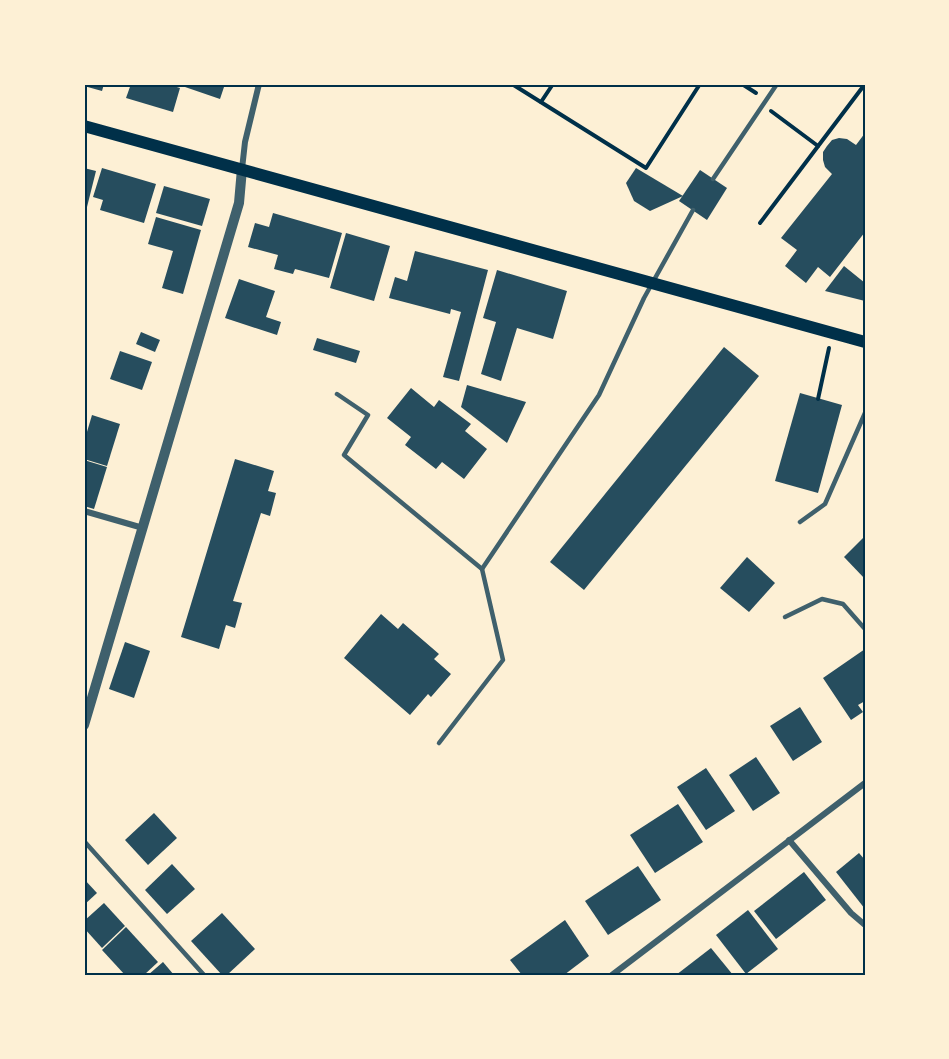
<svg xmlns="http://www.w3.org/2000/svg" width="949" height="1059" viewBox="0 0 949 1059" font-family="Karla,sans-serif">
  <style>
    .building { fill: #264d5e }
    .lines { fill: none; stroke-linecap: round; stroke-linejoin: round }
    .path { stroke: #003049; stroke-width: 4 }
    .service { stroke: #3f606c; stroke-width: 4.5 }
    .minor { stroke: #3f606c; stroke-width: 6 }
    .tertiary { stroke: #3f606c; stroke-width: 10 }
    .secondary { stroke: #003049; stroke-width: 12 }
    .neatline { fill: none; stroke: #003049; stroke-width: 2 }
  </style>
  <rect width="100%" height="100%" fill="#fdf0d5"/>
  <g class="building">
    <path d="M84 84H104L102 91 84 86Z"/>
    <path d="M131 84H167L180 88 173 112 126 98Z"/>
    <path d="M186 84H225L220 99 185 87Z"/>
    <path d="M865 133V232L830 277 818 267 806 283 785 266 797 250 781 238 832 174 825 167 823 160V152L827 146 832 140 839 138 847 139 856 145Z"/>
    <path d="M84 168 96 171 87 207H84Z"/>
    <path d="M102 168 156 184 144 223 100 210 103 200 93 197Z"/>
    <path d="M636 168 683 196 650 211 634 201 626 183Z"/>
    <path d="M700 170 727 188 707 220 679 201Z"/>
    <path d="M164 186 210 199 202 226 156 213Z"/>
    <path d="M273 213 342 233 329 278 295 269 293 274 274 269 278 255 248 247 255 223 269 227Z"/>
    <path d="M156 217 201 230 183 294 162 288 173 251 148 244Z"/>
    <path d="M346 233 390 246 374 301 330 288Z"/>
    <path d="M415 251 488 270 459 381 443 377 461 312 451 309 450 314 389 298 395 277 407 281Z"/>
    <path d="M844 266 865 283V301L825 291Z"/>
    <path d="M497 270 567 291 553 339 517 328 501 381 481 374 496 322 483 318Z"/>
    <path d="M239 279 275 291 266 317 281 322 277 335 225 318Z"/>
    <path d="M141 332 160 340 155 352 136 344Z"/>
    <path d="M317 338 360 351 356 363 313 350Z"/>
    <path d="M724 347 759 376 584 590 550 562Z"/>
    <path d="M120 351 152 362 142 390 110 379Z"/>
    <path d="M467 385 526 402 507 443 461 407Z"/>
    <path d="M411 388 434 407 439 400 471 424 465 431 487 449 464 479 442 462 436 469 405 445 411 437 387 418Z"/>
    <path d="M800 393 842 405 818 493 775 481Z"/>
    <path d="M92 415 120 424 107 466 84 459V442Z"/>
    <path d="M235 459 274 471 268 491 276 493 270 516 261 513 233 601 242 603 235 628 226 625 219 649 181 637Z"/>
    <path d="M84 460 107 467 94 509 84 506Z"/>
    <path d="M865 536V579L844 557Z"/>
    <path d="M747 557 775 583 749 612 720 588Z"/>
    <path d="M381 614 398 629 403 623 439 654 434 659 451 674 431 697 428 694 410 715 344 658Z"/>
    <path d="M125 642 150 651 134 698 109 689Z"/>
    <path d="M865 649V701L858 705 863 712 851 720 823 678Z"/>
    <path d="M800 707 822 742 793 761 770 726Z"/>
    <path d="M756 757 780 793 753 811 729 775Z"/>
    <path d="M706 768 735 811 706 830 677 787Z"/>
    <path d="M678 804 703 842 655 873 630 835Z"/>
    <path d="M154 813 177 838 148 865 125 840Z"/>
    <path d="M859 853 865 860V909L836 872Z"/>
    <path d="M172 864 195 889 167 914 145 890Z"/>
    <path d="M638 866 661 900 608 935 585 901Z"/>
    <path d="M804 872 826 900 776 939 754 911Z"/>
    <path d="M84 879 97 893 84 905Z"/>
    <path d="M104 903 125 926 102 948 84 928V921Z"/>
    <path d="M748 910 778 949 746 974 716 935Z"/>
    <path d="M222 913 255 949 227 975H222L191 941Z"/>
    <path d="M565 920 589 956 564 975H522L510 960Z"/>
    <path d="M126 927 158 962 144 975H125L102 950Z"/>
    <path d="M711 948 733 975H676Z"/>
    <path d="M163 962 174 975H148Z"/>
  </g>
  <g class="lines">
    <g class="path">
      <path d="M512 84 646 168 700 84"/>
      <path d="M742 84 756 93"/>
      <path d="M541 102 553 84"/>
      <path d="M771 111 818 146"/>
      <path d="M760 223 865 84"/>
      <path d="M818 399 829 348"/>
    </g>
    <g class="service">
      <path d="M713 179 777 84"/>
      <path d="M337 394 368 415 344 455 482 569 599 395 644 298 693 210"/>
      <path d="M800 522 825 504 865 413"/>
      <path d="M785 617 822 599 843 604 865 629"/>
      <path d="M439 743 503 660 482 569"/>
      <path d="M84 841 204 975"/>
    </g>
    <g class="minor">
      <path d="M242 169 245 142 259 84"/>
      <path d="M84 511 143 528"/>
      <path d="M789 840 851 913 865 925"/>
      <path d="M612 975 865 783"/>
    </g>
    <path class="tertiary" d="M84 725 239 203 242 169"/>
    <path class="secondary" d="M84 126 865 342"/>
  </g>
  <rect width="949" height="1059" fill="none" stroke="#fdf0d5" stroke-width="171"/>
  <rect x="86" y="86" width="778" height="888" class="neatline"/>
</svg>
